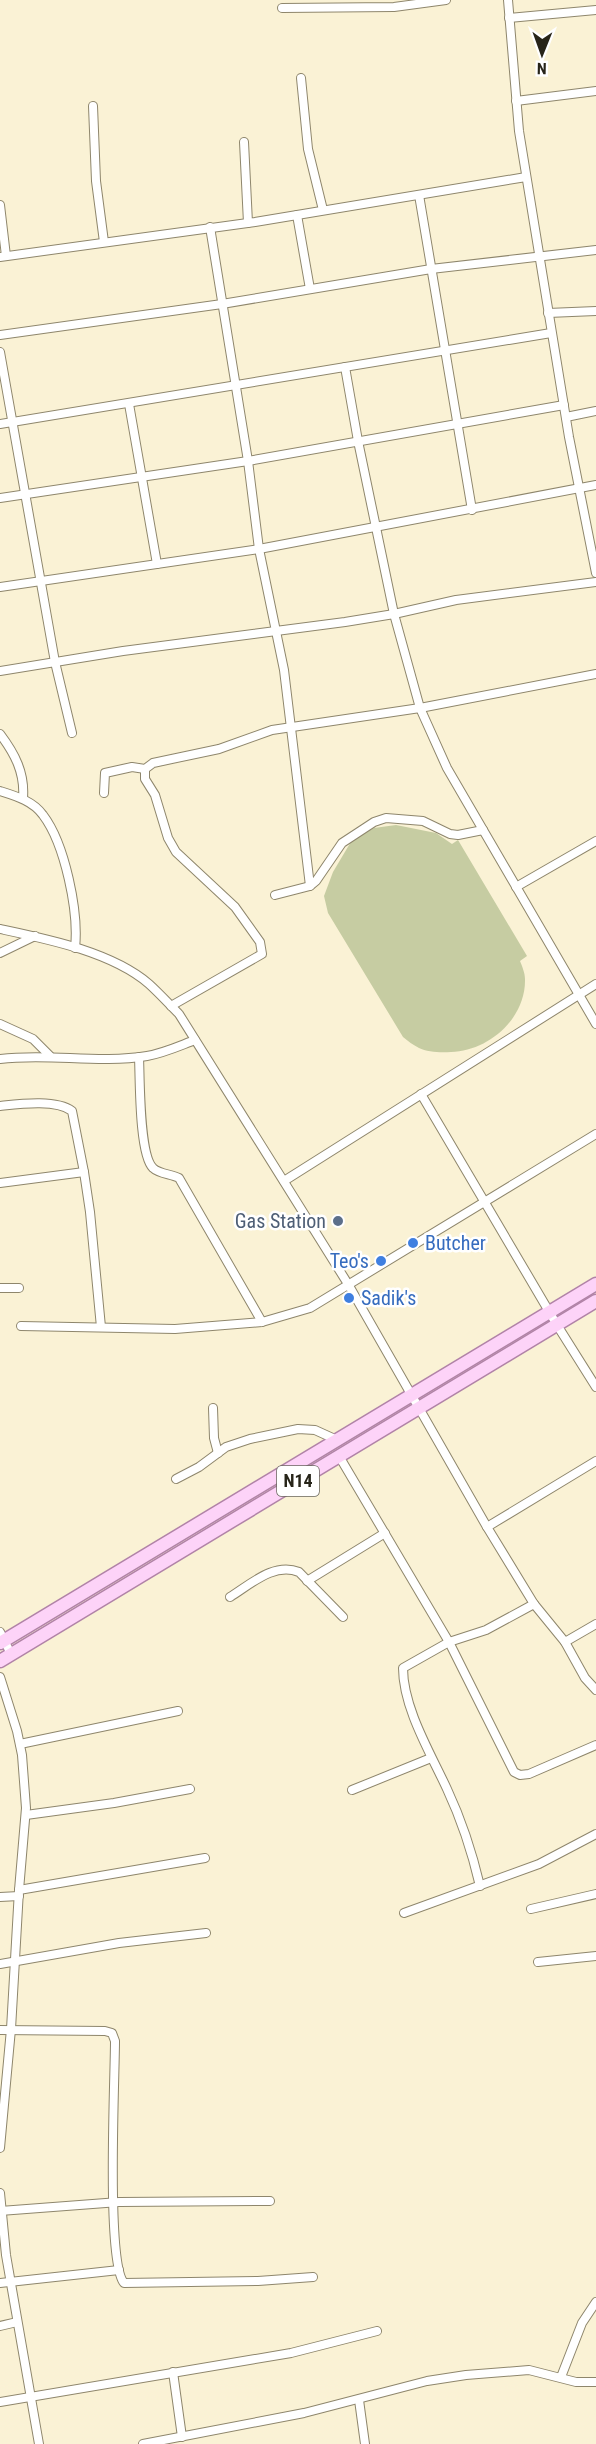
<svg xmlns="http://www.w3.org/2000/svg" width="596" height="2444" viewBox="0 0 596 2444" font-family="'Roboto Condensed',sans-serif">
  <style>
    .green { fill: #c6cca2 }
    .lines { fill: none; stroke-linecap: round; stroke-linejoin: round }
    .street-casing { stroke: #8e866c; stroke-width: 10 }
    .primary-casing { stroke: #b183a7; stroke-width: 15 }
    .street { stroke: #fff; stroke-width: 8 }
    .primary { stroke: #fdd3f8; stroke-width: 12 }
    .service-dot { fill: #5c6f8a; stroke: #fff; stroke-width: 2 }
    .shop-dot { fill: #3f7fe0; stroke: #fff; stroke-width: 2 }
    .labels { text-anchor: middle; stroke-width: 5; stroke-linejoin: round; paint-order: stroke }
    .shield { fill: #fff; stroke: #68665e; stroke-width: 1.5 }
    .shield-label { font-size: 18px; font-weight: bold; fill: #272419 }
    .service-label { font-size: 20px; fill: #4e5e75; stroke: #fff; text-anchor: end }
    .shop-label { font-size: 20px; fill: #366cbe; stroke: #fff; text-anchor: start }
  </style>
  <rect width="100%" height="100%" fill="#faf2d5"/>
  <path class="green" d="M396 825 436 833 452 844 458 840 527 956 520 961C522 966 525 973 525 979 526 1019 488 1051 451 1052 441 1053 427 1052 419 1048 413 1045 408 1041 403 1037L328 913 324 896 333 872 352 840 374 828Z"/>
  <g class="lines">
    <defs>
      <g id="street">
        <path d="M508 0 519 131 569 437 596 573"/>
        <path d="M282 8 394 7 446 0"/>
        <path d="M509 18 596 10"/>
        <path d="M301 78 308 149 323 210"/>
        <path d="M516 101 596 91"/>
        <path d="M93 106 96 181 104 242"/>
        <path d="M244 142 248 223"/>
        <path d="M419 195 472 510"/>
        <path d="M0 205 6 256"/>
        <path d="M297 215 310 289"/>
        <path d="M210 227 248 461 259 549 284 670 310 886"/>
        <path d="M0 257 255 222 526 177"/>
        <path d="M548 313 596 311"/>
        <path d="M0 335 222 304 431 269 596 250"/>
        <path d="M0 352 55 662 72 733"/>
        <path d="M345 367 358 441 394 614 420 708 447 768 596 1024"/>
        <path d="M129 404 157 564"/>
        <path d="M566 417 596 411"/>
        <path d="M0 424 551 333"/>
        <path d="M0 498 248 461 564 405"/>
        <path d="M0 587 259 549 596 485"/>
        <path d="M0 671 123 651 345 622 394 614 456 600 596 582"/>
        <path d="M0 734C15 754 25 773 23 798"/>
        <path d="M145 769V779L155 795 168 838 176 852 235 907 260 942 262 954 171 1006"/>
        <path d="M0 791C16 796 33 801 43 815 65 844 79 912 75 948"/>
        <path d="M104 793 105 773 132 767 145 769 153 763 219 749 272 730 420 708 596 674"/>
        <path d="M516 887 596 841"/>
        <path d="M275 895 310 886 316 881 342 843 374 822 386 818 423 821 450 834 458 835 483 830"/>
        <path d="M0 929C47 939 112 952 149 984 159 993 169 1004 179 1014L348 1284 487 1527 534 1604 565 1642 585 1678 596 1690"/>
        <path d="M0 953 35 936"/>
        <path d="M0 1024 33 1039 50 1056"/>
        <path d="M139 1057C140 1078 139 1155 153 1168 159 1174 171 1174 179 1178L262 1322"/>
        <path d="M0 1059C49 1053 99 1064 147 1056 164 1053 179 1046 195 1040"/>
        <path d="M421 1094 557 1325 596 1387"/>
        <path d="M0 1106C19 1104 56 1099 72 1111L84 1172 90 1212 101 1327"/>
        <path d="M284 1181 596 984"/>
        <path d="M0 1183 84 1172"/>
        <path d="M0 1288H19"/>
        <path d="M21 1326 175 1329 262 1322 310 1308 596 1134"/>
        <path d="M213 1408 214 1438 218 1453"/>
        <path d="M339 1456 449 1642 514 1772 520 1775 529 1774 596 1745"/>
        <path d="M176 1479 199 1467 226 1447 250 1439 298 1429 315 1430 337 1440"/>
        <path d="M487 1527 596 1461"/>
        <path d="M307 1581 385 1533"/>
        <path d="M230 1597C251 1584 274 1562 299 1572L343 1617"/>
        <path d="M0 1632 11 1654"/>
        <path d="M565 1642 596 1624"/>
        <path d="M0 1677 17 1731 22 1755 26 1808 19 1890 11 2029 0 2148"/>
        <path d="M20 1744 178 1711"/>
        <path d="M352 1790 431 1758"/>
        <path d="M26 1815 114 1803 190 1789"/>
        <path d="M480 1886C472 1852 462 1821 447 1789 431 1754 403 1708 403 1668L449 1642 486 1630 534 1604"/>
        <path d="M19 1890 205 1858"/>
        <path d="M0 1897 19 1896"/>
        <path d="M531 1909 596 1894"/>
        <path d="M404 1913 539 1864 596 1834"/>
        <path d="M538 1962 596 1956"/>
        <path d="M0 1964 119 1943 206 1933"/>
        <path d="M0 2030 105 2031 112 2033 115 2041C115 2078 106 2262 124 2283L258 2281 313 2277"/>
        <path d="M0 2193 6 2255 39 2444"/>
        <path d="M0 2211 119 2202 270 2201"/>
        <path d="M0 2283 119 2270"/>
        <path d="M0 2326 17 2322"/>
        <path d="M173 2372 182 2437"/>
        <path d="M561 2377 582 2323 596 2302"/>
        <path d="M359 2400 365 2444"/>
        <path d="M0 2402 291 2353 377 2331"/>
        <path d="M143 2444 304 2413 427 2381 466 2375 529 2370 576 2382H596"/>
      </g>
      <g id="primary">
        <path d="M0 1643 596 1284"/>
        <path d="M0 1661 596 1301"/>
      </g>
    </defs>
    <use href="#street" class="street-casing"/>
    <use href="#primary" class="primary-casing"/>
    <use href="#street" class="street"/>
    <use href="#primary" class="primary"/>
  </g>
  <circle class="service-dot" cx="338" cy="1221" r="6"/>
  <g class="shop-dot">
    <circle cx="413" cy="1243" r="6"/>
    <circle cx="381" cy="1261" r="6"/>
    <circle cx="349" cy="1298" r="6"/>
  </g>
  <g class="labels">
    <rect class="shield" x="277" y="1466" width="42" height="30" rx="4.5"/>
    <g class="shield-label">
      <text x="298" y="1487">N14</text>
    </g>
    <g class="service-label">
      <text x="326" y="1228">Gas Station</text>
    </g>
    <g class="shop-label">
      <text x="425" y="1250">Butcher</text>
      <text x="369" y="1268" text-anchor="end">Teo's</text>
      <text x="361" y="1305">Sadik's</text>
    </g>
  </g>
  <g transform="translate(542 54) rotate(181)" stroke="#ffffff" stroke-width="4.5" paint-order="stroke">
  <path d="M0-4.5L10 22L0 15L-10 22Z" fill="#272419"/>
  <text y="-9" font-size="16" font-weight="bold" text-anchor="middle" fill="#272419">N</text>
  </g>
</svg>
